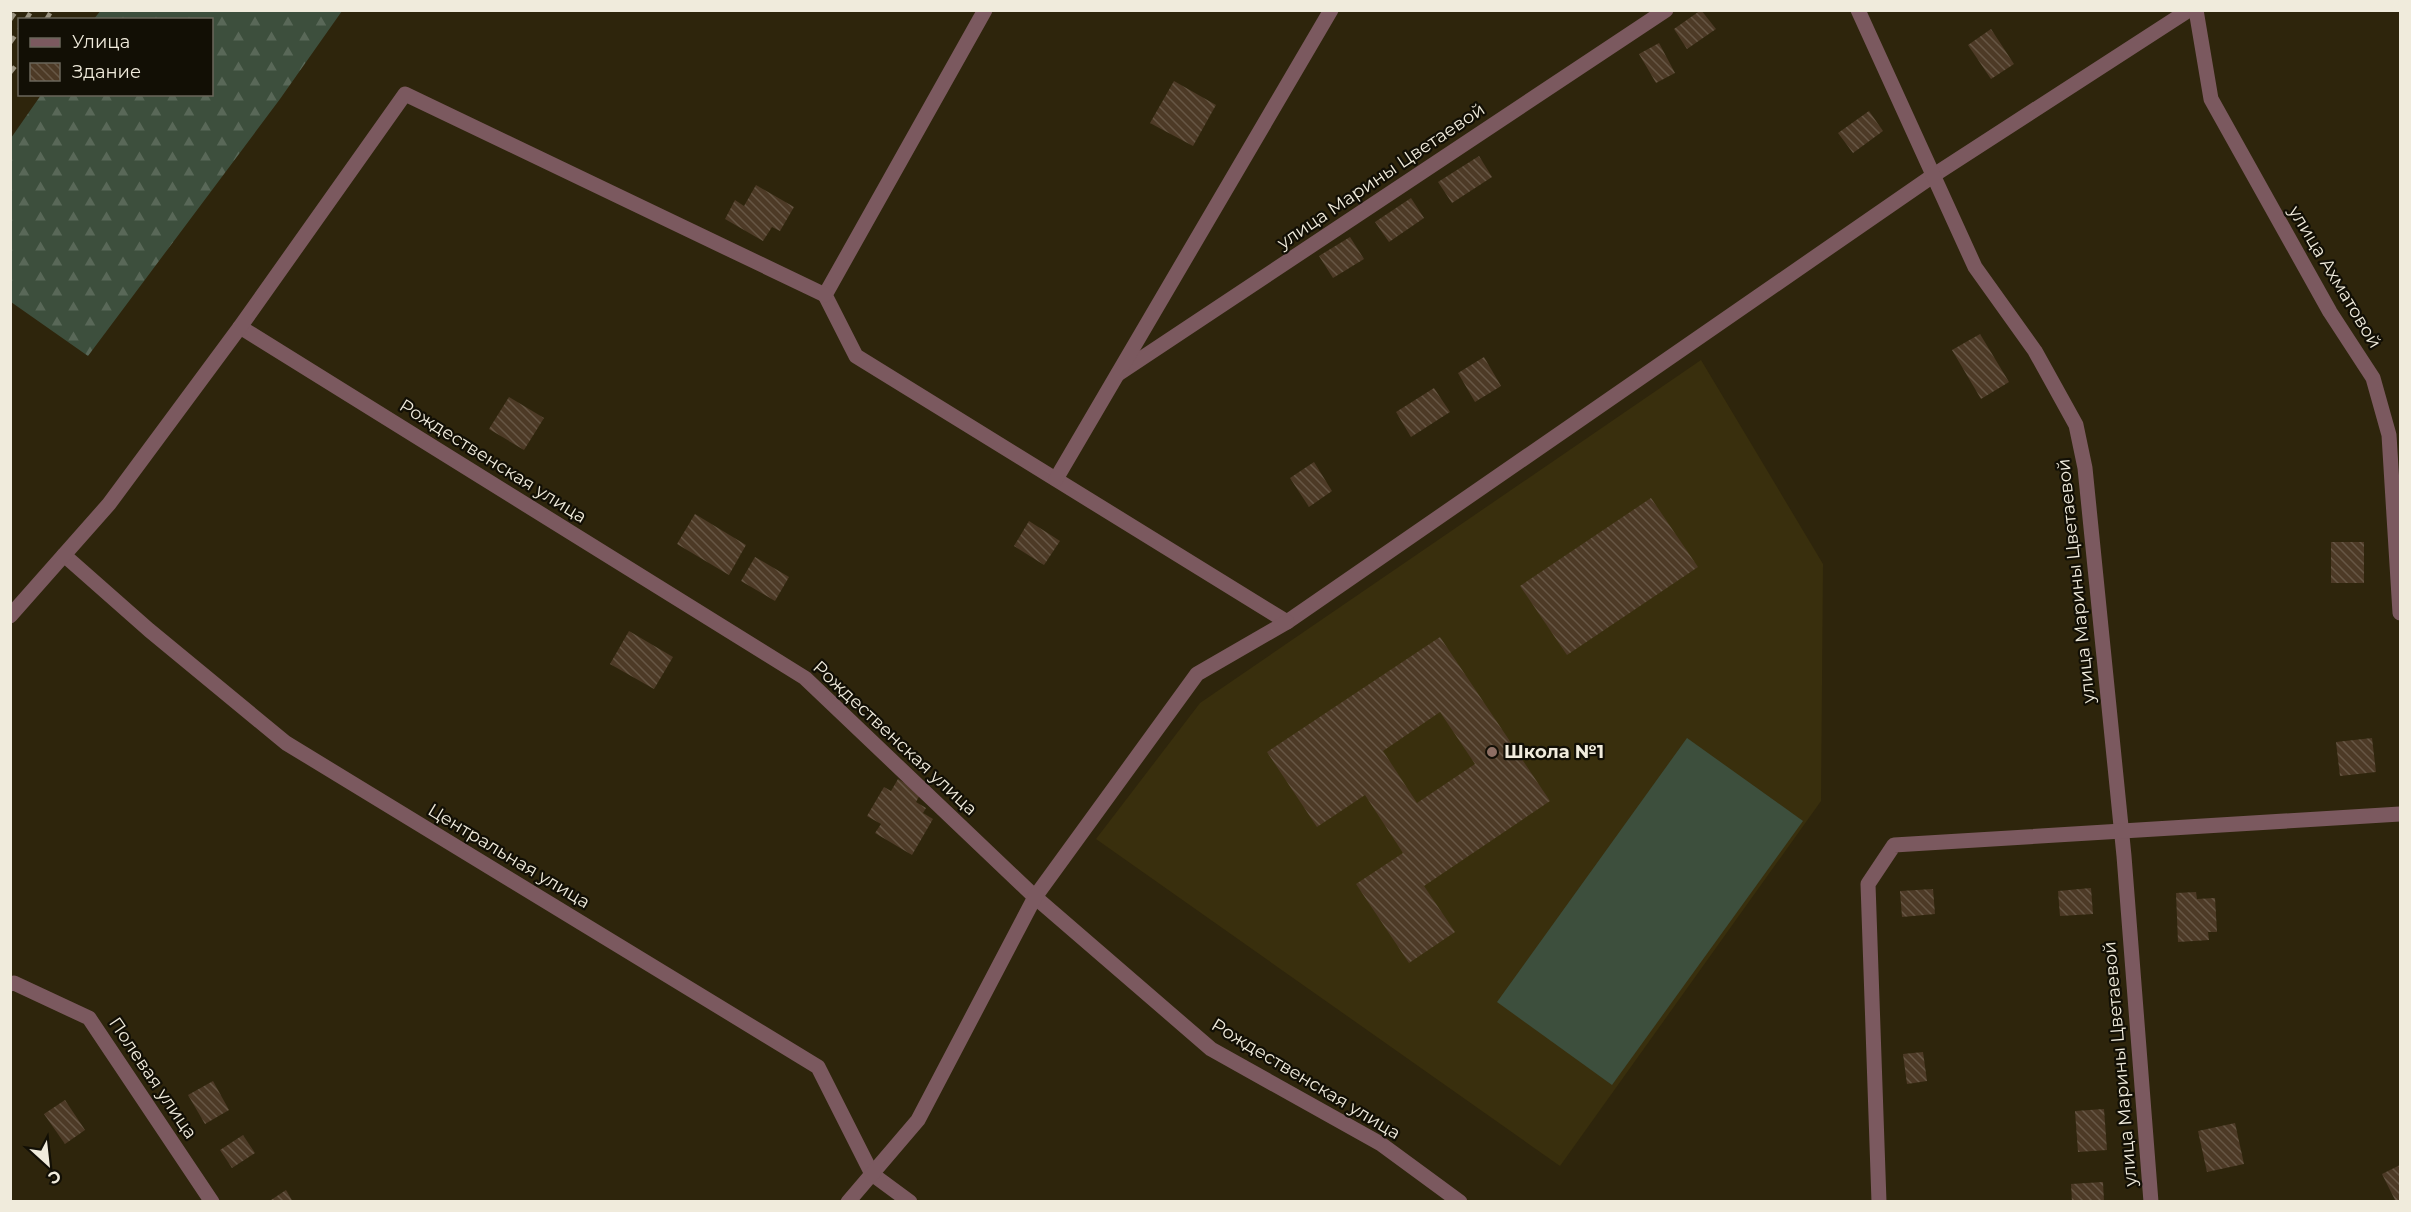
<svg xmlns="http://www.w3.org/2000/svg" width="2411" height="1212" viewBox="0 0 2411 1212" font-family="Montserrat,sans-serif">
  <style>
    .built { fill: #392f0d }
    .grass { fill: #3d4f3d }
    .forest { fill: url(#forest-firs) }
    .building { fill: url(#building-back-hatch); fill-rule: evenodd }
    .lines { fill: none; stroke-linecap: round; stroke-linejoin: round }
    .minor { stroke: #7b595f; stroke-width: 15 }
    .rail { stroke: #9b9481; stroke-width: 4.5; stroke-dasharray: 8 8; stroke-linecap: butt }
    .education-dot { fill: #8d6e63; stroke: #120f05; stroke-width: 2 }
    .labels { text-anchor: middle; stroke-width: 4.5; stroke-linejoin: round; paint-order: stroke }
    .street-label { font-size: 18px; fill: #f0ebdc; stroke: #120f05 }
    .poi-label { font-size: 18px; font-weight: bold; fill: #f0ebdc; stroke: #120f05; text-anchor: start }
  </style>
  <defs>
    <pattern id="forest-firs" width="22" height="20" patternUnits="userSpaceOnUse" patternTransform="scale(1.5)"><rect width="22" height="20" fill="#3d4f3d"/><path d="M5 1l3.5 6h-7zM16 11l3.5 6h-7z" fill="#596858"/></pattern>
    <pattern id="building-back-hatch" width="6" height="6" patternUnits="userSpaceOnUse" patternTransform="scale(1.5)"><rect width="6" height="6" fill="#4d3a26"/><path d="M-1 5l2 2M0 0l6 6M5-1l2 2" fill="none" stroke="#675745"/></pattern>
  </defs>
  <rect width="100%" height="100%" fill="#2e250c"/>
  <path class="built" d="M1701 360 1823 564 1821 801 1560 1166 1096 839 1200 703Z"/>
  <path class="grass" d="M1687 738 1803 821 1612 1085 1497 1002Z"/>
  <path class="forest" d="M101 10 342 11 280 99 88 356 11 302V138L41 95 212 94V20L94 19Z"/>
  <g class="building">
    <path d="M1701 10 1716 29 1687 49 1674 29Z"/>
    <path d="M1991 29 2014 64 1991 79 1968 45Z"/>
    <path d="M1659 43 1675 73 1656 83 1639 54Z"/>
    <path d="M1174 81 1216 105 1193 146 1150 123Z"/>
    <path d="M1869 111 1883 131 1853 153 1838 133Z"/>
    <path d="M1479 156 1492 177 1452 203 1438 182Z"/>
    <path d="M756 185 794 207 780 231 772 227 763 241 725 219 735 200 744 206Z"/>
    <path d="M1411 198 1424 218 1389 242 1375 222Z"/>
    <path d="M1350 237 1364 259 1333 278 1319 256Z"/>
    <path d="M1980 334 2009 382 1981 399 1952 350Z"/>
    <path d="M1484 357 1501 386 1475 402 1458 373Z"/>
    <path d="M1434 388 1450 412 1411 437 1396 412Z"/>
    <path d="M509 397 544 418 524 450 489 429Z"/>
    <path d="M1314 462 1332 491 1309 507 1290 478Z"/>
    <path d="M1651 498 1698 567 1567 655 1520 586Z"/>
    <path d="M695 514 746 545 729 575 677 544Z"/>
    <path d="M1029 521 1060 541 1044 565 1014 546Z"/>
    <rect x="2331" y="542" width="33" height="41"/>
    <path d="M755 557 789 577 775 601 741 581Z"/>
    <path d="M629 631 673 657 654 689 610 664Z"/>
    <path d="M1440 637 1550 801 1424 886 1455 932 1409 963 1356 884 1403 853 1365 795 1317 827 1267 752ZM1440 712 1475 764 1417 803 1383 751Z"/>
    <path d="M2372 738 2376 772 2340 776 2336 742Z"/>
    <path d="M898 779 921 793 916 802 926 808 923 813 933 819 912 855 875 833 881 824 867 816 884 787 891 791Z"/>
    <path d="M2091 888 2093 914 2060 916 2058 891Z"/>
    <path d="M1933 889 1935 914 1902 917 1900 891Z"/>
    <path d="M2196 892 2197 899 2215 898 2217 932H2208L2209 940 2178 942 2176 893Z"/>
    <path d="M1923 1052 1927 1081 1907 1084 1903 1054Z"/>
    <path d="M213 1081 229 1110 205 1124 188 1095Z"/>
    <path d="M65 1100 85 1130 65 1144 44 1114Z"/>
    <path d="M2104 1109 2107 1150 2078 1152 2075 1111Z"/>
    <path d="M2235 1123 2244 1164 2207 1172 2198 1131Z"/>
    <path d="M243 1135 255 1153 232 1168 220 1150Z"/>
    <path d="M2400 1165V1202H2396L2382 1174Z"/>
    <path d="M2103 1182 2104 1202H2072L2071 1184Z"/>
    <path d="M286 1190 293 1202H268Z"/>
  </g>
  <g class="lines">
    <g class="minor">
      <path d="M985 10 825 295 856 356 1287 622 1934 175 2189 10"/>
      <path d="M1858 10 1975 267 2035 351 2076 425 2085 468 2124 856 2151 1202"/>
      <path d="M2196 10 2211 99 2330 312 2373 378 2389 435 2400 613"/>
      <path d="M240 327 805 678 1035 897 1211 1049 1381 1144 1460 1202"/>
      <path d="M1118 374 1666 10"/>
      <path d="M1056 479 1331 10"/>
      <path d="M64 555 149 630 286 743 818 1067 872 1174 910 1202"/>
      <path d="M10 616 109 504 240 327 405 94 825 295"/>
      <path d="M10 984 14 983 89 1018 212 1202"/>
      <path d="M848 1202 918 1120 1035 897 1197 674 1287 622"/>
      <path d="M1879 1202 1868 884 1894 845 2400 814"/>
    </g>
    <g class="rail">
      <path d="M10 20 17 10"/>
      <path d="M26 20 32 10"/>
      <path d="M46 20 52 10"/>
      <path d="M10 43 20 29"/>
      <path d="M10 73 20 60"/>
    </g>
  </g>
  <circle class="education-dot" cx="1492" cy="752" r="6"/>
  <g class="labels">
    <g class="street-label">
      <text transform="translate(1381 176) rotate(-34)" y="6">улица Марины Цветаевой</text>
      <text transform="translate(2335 277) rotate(59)" y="6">улица Ахматовой</text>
      <text transform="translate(493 461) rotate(32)" y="6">Рождественская улица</text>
      <text transform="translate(2076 581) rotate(-96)" y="6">улица Марины Цветаевой</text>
      <text transform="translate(895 738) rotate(43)" y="6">Рождественская улица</text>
      <text transform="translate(509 856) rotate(31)" y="6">Центральная улица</text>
      <text transform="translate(2120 1064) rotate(-95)" y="6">улица Марины Цветаевой</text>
      <text transform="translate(153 1078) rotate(56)" y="6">Полевая улица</text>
      <text transform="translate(1306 1079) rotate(31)" y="6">Рождественская улица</text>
    </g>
    <g class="poi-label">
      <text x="1504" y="758">Школа №1</text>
    </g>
  </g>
  <rect width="2411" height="1212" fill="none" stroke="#f0ebdc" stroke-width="24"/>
  <rect x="18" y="18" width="195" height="78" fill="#120f05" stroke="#6b675b" stroke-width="1.5"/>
  <rect x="30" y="38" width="30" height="9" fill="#7b595f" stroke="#6b675b" stroke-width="1.5"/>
  <text x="72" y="48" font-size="18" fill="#f0ebdc">Улица</text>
  <rect x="30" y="63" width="30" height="18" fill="url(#building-back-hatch)" stroke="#6b675b" stroke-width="1.5"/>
  <text x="72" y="78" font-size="18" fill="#f0ebdc">Здание</text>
  <g transform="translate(48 1164) rotate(153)" stroke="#120f05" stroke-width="4.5" paint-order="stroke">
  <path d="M0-4.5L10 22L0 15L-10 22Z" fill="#f0ebdc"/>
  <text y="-9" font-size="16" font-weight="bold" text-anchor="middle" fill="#f0ebdc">С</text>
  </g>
</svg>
